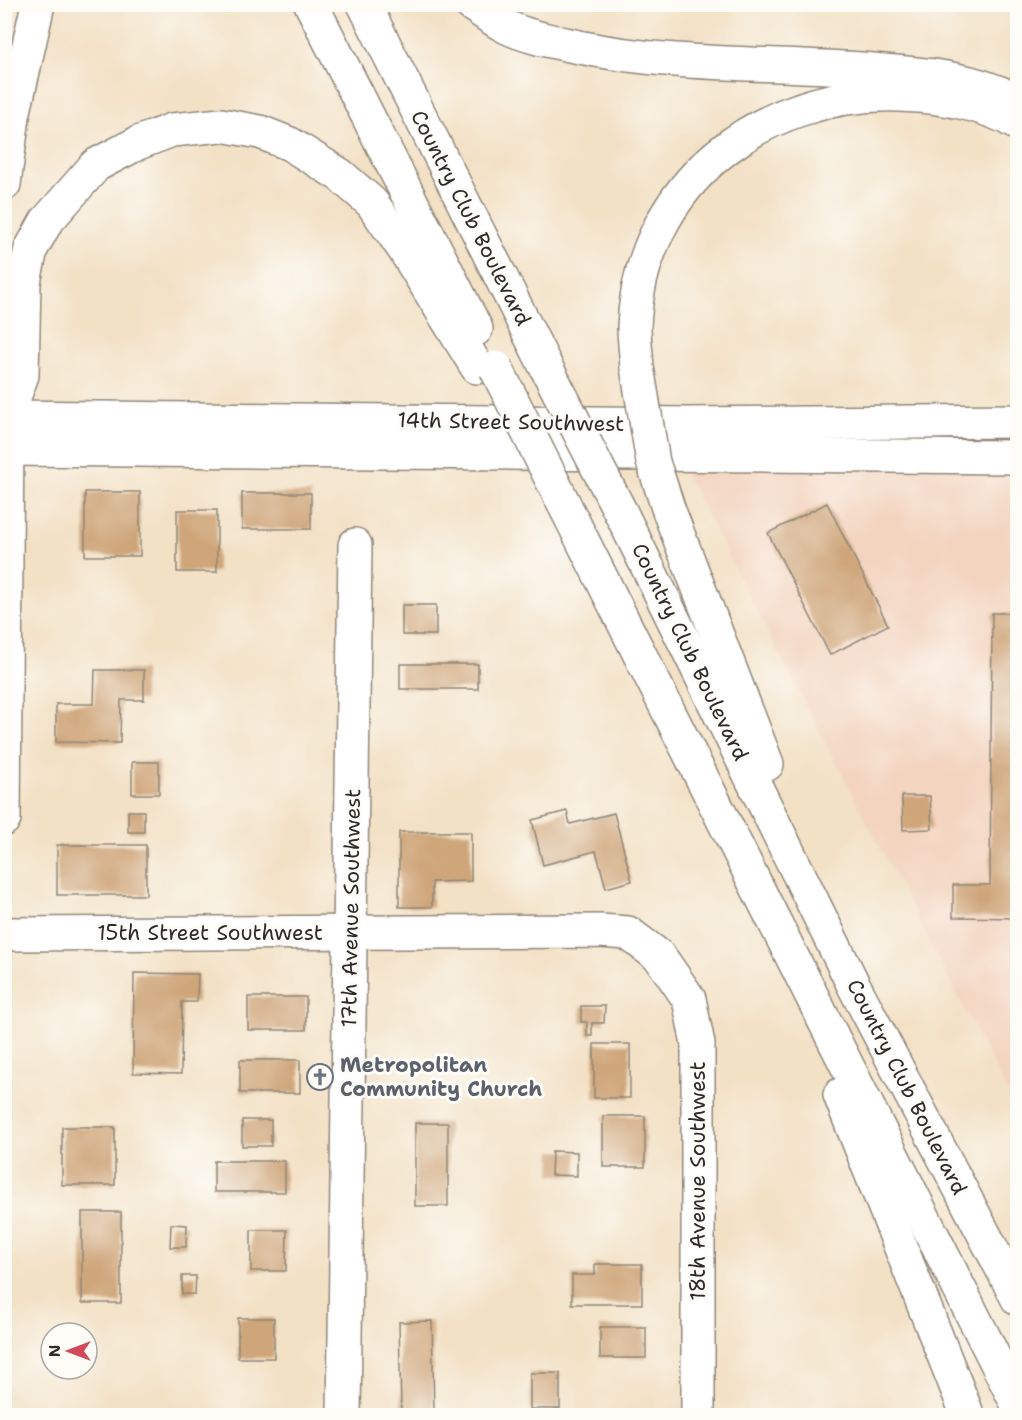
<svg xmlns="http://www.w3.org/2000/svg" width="1022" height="1420" viewBox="0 0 1022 1420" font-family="'Shantell Sans',sans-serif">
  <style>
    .built { fill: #f3d4bf }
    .building { fill: #cfa67a }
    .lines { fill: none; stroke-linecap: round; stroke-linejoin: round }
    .minor-casing { stroke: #8f8678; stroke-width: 36 }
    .highway-casing { stroke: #8f8678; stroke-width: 36 }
    .minor { stroke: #fff; stroke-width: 33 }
    .highway { stroke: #fff; stroke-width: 33 }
    .highway-bridge-casing { stroke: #8f8678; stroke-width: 36; stroke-linecap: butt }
    .highway-bridge { stroke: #fff; stroke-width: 33 }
    .labels { text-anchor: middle; stroke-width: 6; stroke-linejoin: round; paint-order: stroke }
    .street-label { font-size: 21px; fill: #2b2b2b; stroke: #fdfcf7 }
    .worship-label { font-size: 21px; font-weight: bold; fill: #5b616d; stroke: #fdfcf7; text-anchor: start }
  </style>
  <rect width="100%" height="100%" fill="#fdfcf7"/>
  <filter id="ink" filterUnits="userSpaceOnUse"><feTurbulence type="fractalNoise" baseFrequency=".0167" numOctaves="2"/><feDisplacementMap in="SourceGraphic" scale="12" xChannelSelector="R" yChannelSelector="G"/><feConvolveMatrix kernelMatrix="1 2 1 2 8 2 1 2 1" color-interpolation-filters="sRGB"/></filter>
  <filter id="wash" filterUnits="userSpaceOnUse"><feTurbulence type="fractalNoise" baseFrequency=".008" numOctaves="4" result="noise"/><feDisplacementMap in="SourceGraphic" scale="24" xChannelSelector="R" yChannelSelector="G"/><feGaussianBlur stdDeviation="1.35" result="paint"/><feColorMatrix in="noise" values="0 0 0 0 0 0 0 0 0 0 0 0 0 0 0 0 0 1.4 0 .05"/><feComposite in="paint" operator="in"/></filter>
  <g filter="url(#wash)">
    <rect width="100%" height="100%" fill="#f3e1c6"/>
    <path class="built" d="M675 454 1017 456V1110Z"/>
    <g id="blocks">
      <g class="building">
        <rect x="85" y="492" width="55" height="64"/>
        <rect x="242" y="493" width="69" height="36"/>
        <path d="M827 503 888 625 830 655 768 533Z"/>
        <rect x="177" y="510" width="40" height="62"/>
        <rect x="402" y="605" width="34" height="30"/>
        <path d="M992 613H1018V918L953 917V885H990Z"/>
        <rect x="400" y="664" width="78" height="25"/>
        <path d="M95 670H144V700H121L120 743 56 742V704H94Z"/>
        <rect x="132" y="762" width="27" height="32"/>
        <path d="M902 796H930L932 829 903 830Z"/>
        <rect x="128" y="811" width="16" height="21"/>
        <path d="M567 811 570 824 614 813 632 881 606 888 596 851 543 865 532 820Z"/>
        <path d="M399 832H471V881L432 882V907H399Z"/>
        <rect x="57" y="845" width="89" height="50"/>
        <path d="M134 973 198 974 197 1002H182L181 1074 133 1073Z"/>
        <rect x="248" y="997" width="58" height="33"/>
        <path d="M581 1006H605L604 1023H592V1036H587V1022H581Z"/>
        <rect x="594" y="1044" width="36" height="54"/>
        <rect x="240" y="1060" width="60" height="33"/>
        <rect x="603" y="1116" width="42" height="51"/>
        <rect x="242" y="1120" width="29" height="26"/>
        <rect x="415" y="1123" width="33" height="83"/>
        <rect x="62" y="1127" width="53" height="58"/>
        <path d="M552 1151 577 1152V1176L551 1175Z"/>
        <rect x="214" y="1161" width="71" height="31"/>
        <rect x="82" y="1212" width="39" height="91"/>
        <path d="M171 1224 187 1225 186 1247H170Z"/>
        <path d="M251 1230H287L286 1271H251Z"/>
        <path d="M595 1264H642V1304H572V1275H595Z"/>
        <path d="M182 1276H196L195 1294H182Z"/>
        <rect x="238" y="1318" width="36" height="40"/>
        <path d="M432 1321 434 1410 401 1411 399 1322Z"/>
        <rect x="600" y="1327" width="46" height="31"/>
        <rect x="530" y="1373" width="30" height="36"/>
      </g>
    </g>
  </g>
  <g filter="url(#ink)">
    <use href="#blocks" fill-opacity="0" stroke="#8f8678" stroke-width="1.5"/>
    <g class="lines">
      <defs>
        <g id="minor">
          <path d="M4 417 687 424 1018 421"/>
          <path d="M4 449 1018 457"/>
          <path d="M4 819 7 428"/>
          <path d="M4 934 600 931 628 933 660 957 689 999 698 1044V1416"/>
          <path d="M344 1416 355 545"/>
        </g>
        <g id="highway">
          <path d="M311 4 476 329"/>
          <path d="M364 4 544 363"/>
          <path d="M471 4C483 12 496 22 509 28 531 38 556 42 579 47 676 67 775 62 873 70 924 74 971 77 1018 101"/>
          <path d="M4 184 13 116 38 4"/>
          <path d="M637 367C636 353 634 339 634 326 641 183 761 91 899 95 937 96 985 103 1018 124"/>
          <path d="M7 417 22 375 24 282 31 249 46 222 96 165 138 143 172 130 221 125 260 132 290 144 340 175 372 203 404 249 477 367"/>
          <path d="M564 504 1018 1405"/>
          <path d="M669 511 767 764"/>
          <path d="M621 513 853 984 1018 1299"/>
          <path d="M840 1095 968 1416"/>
        </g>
      </defs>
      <use href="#minor" class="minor-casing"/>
      <use href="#highway" class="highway-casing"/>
      <use href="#minor" class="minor"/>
      <use href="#highway" class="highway"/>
      <defs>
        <g id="highway-bridge">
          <path d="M544 363 621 513"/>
          <path d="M637 367 653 462 669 511"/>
          <path d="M496 368 564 504"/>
        </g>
      </defs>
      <use href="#highway-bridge" class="highway-bridge-casing"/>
      <use href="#highway-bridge" class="highway-bridge"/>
    </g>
  </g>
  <defs>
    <symbol id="church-ring" viewBox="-11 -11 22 22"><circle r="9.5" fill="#fdfcf7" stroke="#6b7280" stroke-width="1.5"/><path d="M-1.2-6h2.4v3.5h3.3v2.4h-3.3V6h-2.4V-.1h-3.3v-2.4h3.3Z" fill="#6b7280"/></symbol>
  </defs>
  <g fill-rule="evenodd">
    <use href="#church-ring" x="305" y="1062" width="30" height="30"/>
  </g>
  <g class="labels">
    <g class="street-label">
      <text transform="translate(471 218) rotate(63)" y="7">Country Club Boulevard</text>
      <text transform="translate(511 422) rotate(1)" y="7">14th Street Southwest</text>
      <text transform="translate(690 652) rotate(64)" y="7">Country Club Boulevard</text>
      <text transform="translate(351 908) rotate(-89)" y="7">17th Avenue Southwest</text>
      <text x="210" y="940">15th Street Southwest</text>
      <text transform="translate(907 1087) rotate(63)" y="7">Country Club Boulevard</text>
      <text transform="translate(698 1181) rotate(-90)" y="7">18th Avenue Southwest</text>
    </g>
    <g class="worship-label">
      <text x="340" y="1072">Metropolitan<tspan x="340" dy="24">Community Church</tspan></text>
    </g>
  </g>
  <rect width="1022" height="1420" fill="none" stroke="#fdfcf7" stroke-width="24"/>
  <g transform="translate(69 1351) rotate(270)"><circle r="28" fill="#fdfcf7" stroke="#a9a8a5" stroke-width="1.5"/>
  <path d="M0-4.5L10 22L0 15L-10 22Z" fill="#d1495b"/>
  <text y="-9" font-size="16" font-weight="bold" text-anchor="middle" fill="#2b2b2b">N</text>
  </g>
</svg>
